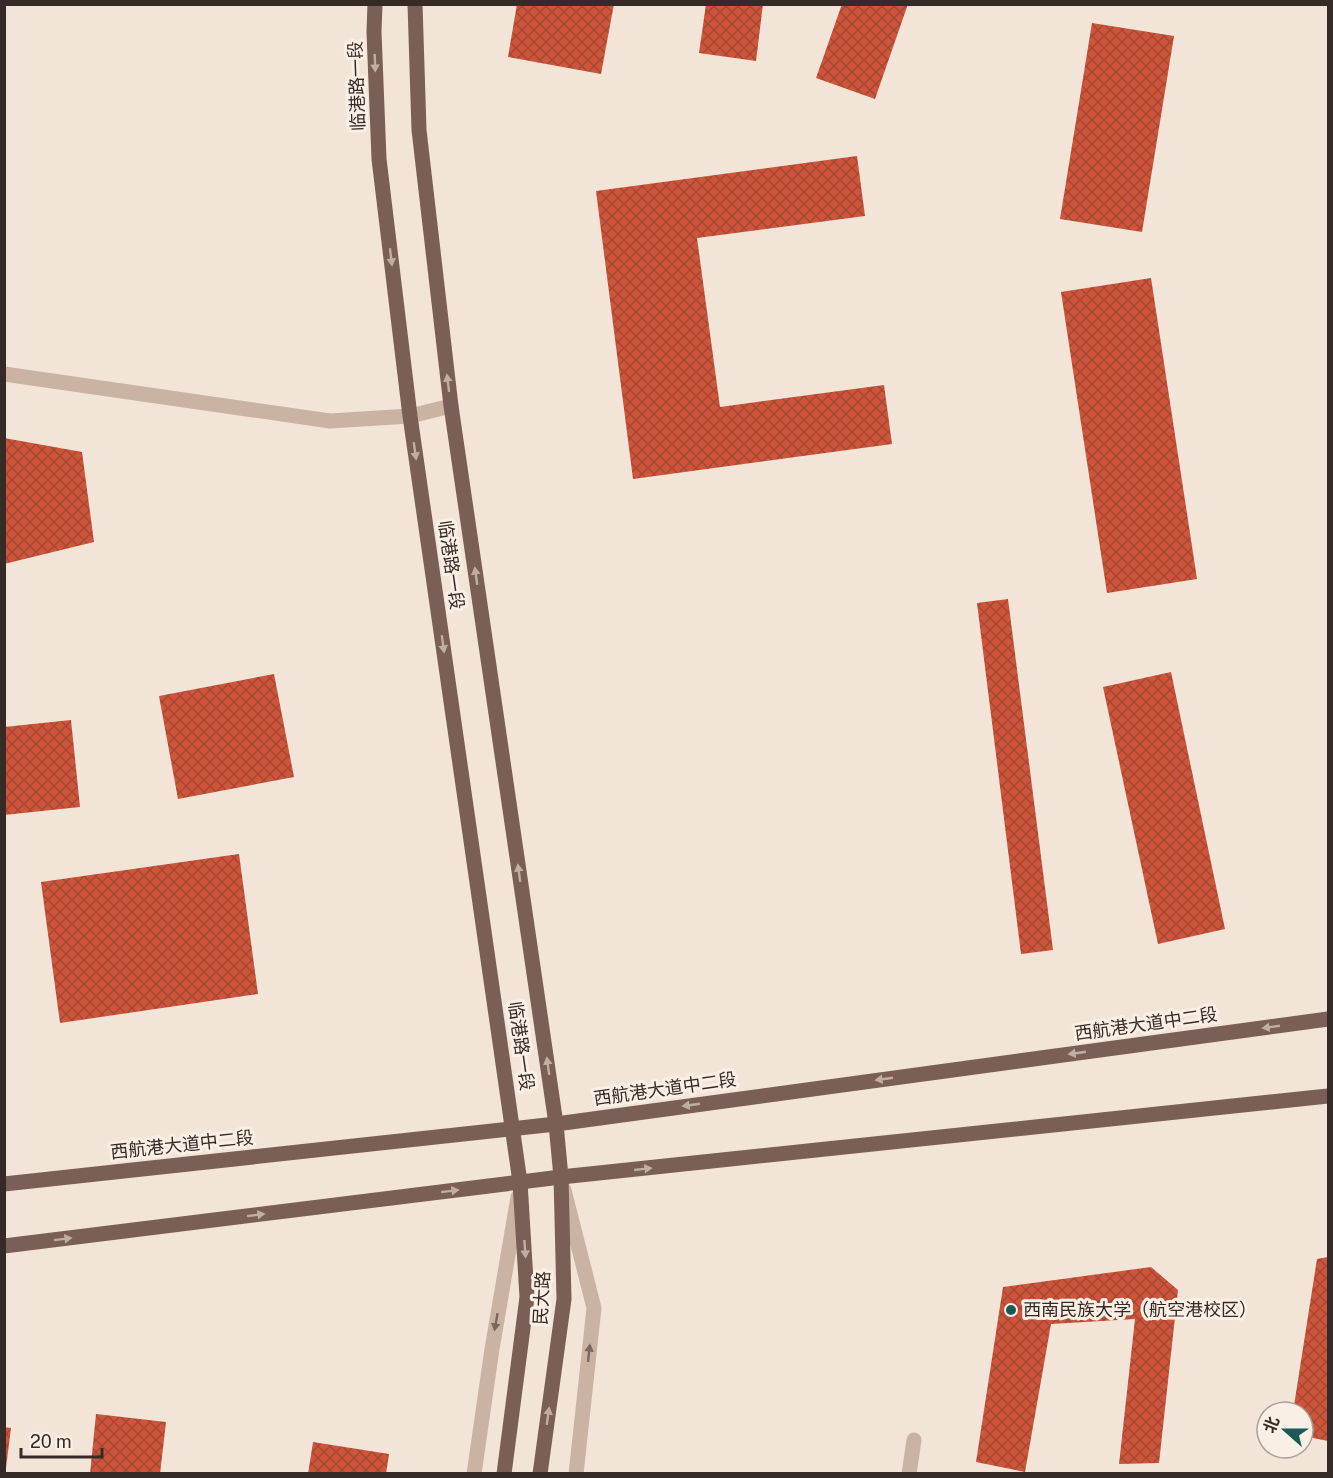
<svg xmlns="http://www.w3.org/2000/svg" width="1333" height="1478" viewBox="0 0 1333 1478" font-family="'Public Sans','Noto Sans SC',sans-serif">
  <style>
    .building { fill: url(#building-cross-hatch) }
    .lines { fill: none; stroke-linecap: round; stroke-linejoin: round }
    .minor { stroke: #cbb3a4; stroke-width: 15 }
    .major { stroke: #795f56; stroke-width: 15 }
    .oneway { fill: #c0aea5 }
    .oneway2 { fill: #79685f }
    .poi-dot { fill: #195a59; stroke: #faefe5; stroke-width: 2 }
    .labels { text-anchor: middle; stroke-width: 6; stroke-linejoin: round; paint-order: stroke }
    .street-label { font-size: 18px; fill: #362a26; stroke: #faefe5 }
    .poi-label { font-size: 18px; fill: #362a26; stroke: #faefe5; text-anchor: start }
  </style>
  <defs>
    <pattern id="building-cross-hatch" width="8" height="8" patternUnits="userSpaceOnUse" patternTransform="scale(1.5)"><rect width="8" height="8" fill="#cd553c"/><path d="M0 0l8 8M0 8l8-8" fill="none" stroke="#a74732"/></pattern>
  </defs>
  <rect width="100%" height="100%" fill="#f3e4d8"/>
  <g class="building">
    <path d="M517 4H614L601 74 508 57Z"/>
    <path d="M706 4H763L756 61 699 53Z"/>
    <path d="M842 4H908L875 99 816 78Z"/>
    <path d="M1092 23 1174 36 1142 232 1060 219Z"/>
    <path d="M857 156 865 216 697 238 720 407 884 385 892 444 633 479 596 191Z"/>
    <path d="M1151 278 1197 579 1107 593 1061 292Z"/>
    <path d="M4 438 82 452 94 542 4 564Z"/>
    <path d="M1008 599 1053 950 1021 954 977 603Z"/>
    <path d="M1171 672 1225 929 1158 944 1103 687Z"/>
    <path d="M274 674 294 777 178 799 159 696Z"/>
    <path d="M71 720 80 807 4 815V727Z"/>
    <path d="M239 854 258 994 60 1023 41 882Z"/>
    <path d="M1328 1257V1441L1303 1436V1412H1293L1317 1259Z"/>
    <path d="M1151 1267 1178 1290 1159 1463 1119 1464 1135 1319 1051 1324 1025 1472 976 1462 1003 1287Z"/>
    <path d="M96 1414 166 1422 160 1474H90Z"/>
    <path d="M4 1427 11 1428 6 1468H4Z"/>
    <path d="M313 1442 389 1454 386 1474H308Z"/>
  </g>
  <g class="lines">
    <g class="minor">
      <path d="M4 374 330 421 410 416 451 406"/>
      <path d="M564 1190 594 1308 576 1474"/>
      <path d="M474 1474 492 1349 518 1197"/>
      <path d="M909 1474 914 1440"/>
    </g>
    <g class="major">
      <path d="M375 4 374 32 379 159 410 416 520 1182 527 1297 504 1474"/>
      <path d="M415 4 419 130 451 406 556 1124 561 1177 564 1299 540 1474"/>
      <path d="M4 1184 556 1124 1328 1019"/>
      <path d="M4 1246 561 1177 1328 1096"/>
    </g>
  </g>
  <defs><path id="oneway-solid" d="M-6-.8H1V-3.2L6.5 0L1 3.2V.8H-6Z" transform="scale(1.5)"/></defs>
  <g class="oneway">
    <use href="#oneway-solid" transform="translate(375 63) rotate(88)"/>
    <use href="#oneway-solid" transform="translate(391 257) rotate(83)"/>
    <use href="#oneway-solid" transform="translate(448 383) rotate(-97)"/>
    <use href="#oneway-solid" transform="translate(415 451) rotate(82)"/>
    <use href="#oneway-solid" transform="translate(476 576) rotate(-98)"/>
    <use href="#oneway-solid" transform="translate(443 644) rotate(82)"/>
    <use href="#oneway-solid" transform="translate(519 873) rotate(-98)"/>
    <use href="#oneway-solid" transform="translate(1271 1027) rotate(172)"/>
    <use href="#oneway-solid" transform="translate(1077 1053) rotate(172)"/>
    <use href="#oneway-solid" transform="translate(548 1066) rotate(-98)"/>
    <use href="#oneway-solid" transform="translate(884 1079) rotate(172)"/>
    <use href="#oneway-solid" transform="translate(691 1105) rotate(172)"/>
    <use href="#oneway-solid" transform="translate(643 1169) rotate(-6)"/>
    <use href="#oneway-solid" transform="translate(450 1191) rotate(-7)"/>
    <use href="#oneway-solid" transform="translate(256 1215) rotate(-7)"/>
    <use href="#oneway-solid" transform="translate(63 1239) rotate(-7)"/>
    <use href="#oneway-solid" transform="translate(525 1249) rotate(86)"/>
    <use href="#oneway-solid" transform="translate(548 1416) rotate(-82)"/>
  </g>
  <g class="oneway2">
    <use href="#oneway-solid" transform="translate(496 1322) rotate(100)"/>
    <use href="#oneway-solid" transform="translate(589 1353) rotate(-84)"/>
  </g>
  <circle class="poi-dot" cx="1011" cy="1310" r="6"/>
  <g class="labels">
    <g class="street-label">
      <text transform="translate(357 86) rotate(-92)" y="6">临港路一段</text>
      <text transform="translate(451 565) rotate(82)" y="6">临港路一段</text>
      <text transform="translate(1146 1024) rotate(-8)" y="6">西航港大道中二段</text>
      <text transform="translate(521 1046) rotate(82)" y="6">临港路一段</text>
      <text transform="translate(665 1089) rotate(-8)" y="6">西航港大道中二段</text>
      <text transform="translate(182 1145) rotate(-6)" y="6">西航港大道中二段</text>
      <text transform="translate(542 1298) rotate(-87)" y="6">民大路</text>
    </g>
    <g class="poi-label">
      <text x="1023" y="1316">西南民族大学（航空港校区）</text>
    </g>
  </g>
  <rect width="1333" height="1478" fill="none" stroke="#362a26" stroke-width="12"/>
  <g transform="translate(1285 1430) rotate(291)"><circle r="28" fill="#faefe5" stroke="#aca099" stroke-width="1.5"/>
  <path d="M0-4.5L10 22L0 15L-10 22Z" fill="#195a59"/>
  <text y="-9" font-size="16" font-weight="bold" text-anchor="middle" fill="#362a26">北</text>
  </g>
  <path d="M21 1448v9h81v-9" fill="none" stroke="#362a26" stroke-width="3"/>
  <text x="30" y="1448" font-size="18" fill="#362a26" stroke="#faefe5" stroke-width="4.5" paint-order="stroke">20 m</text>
</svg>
